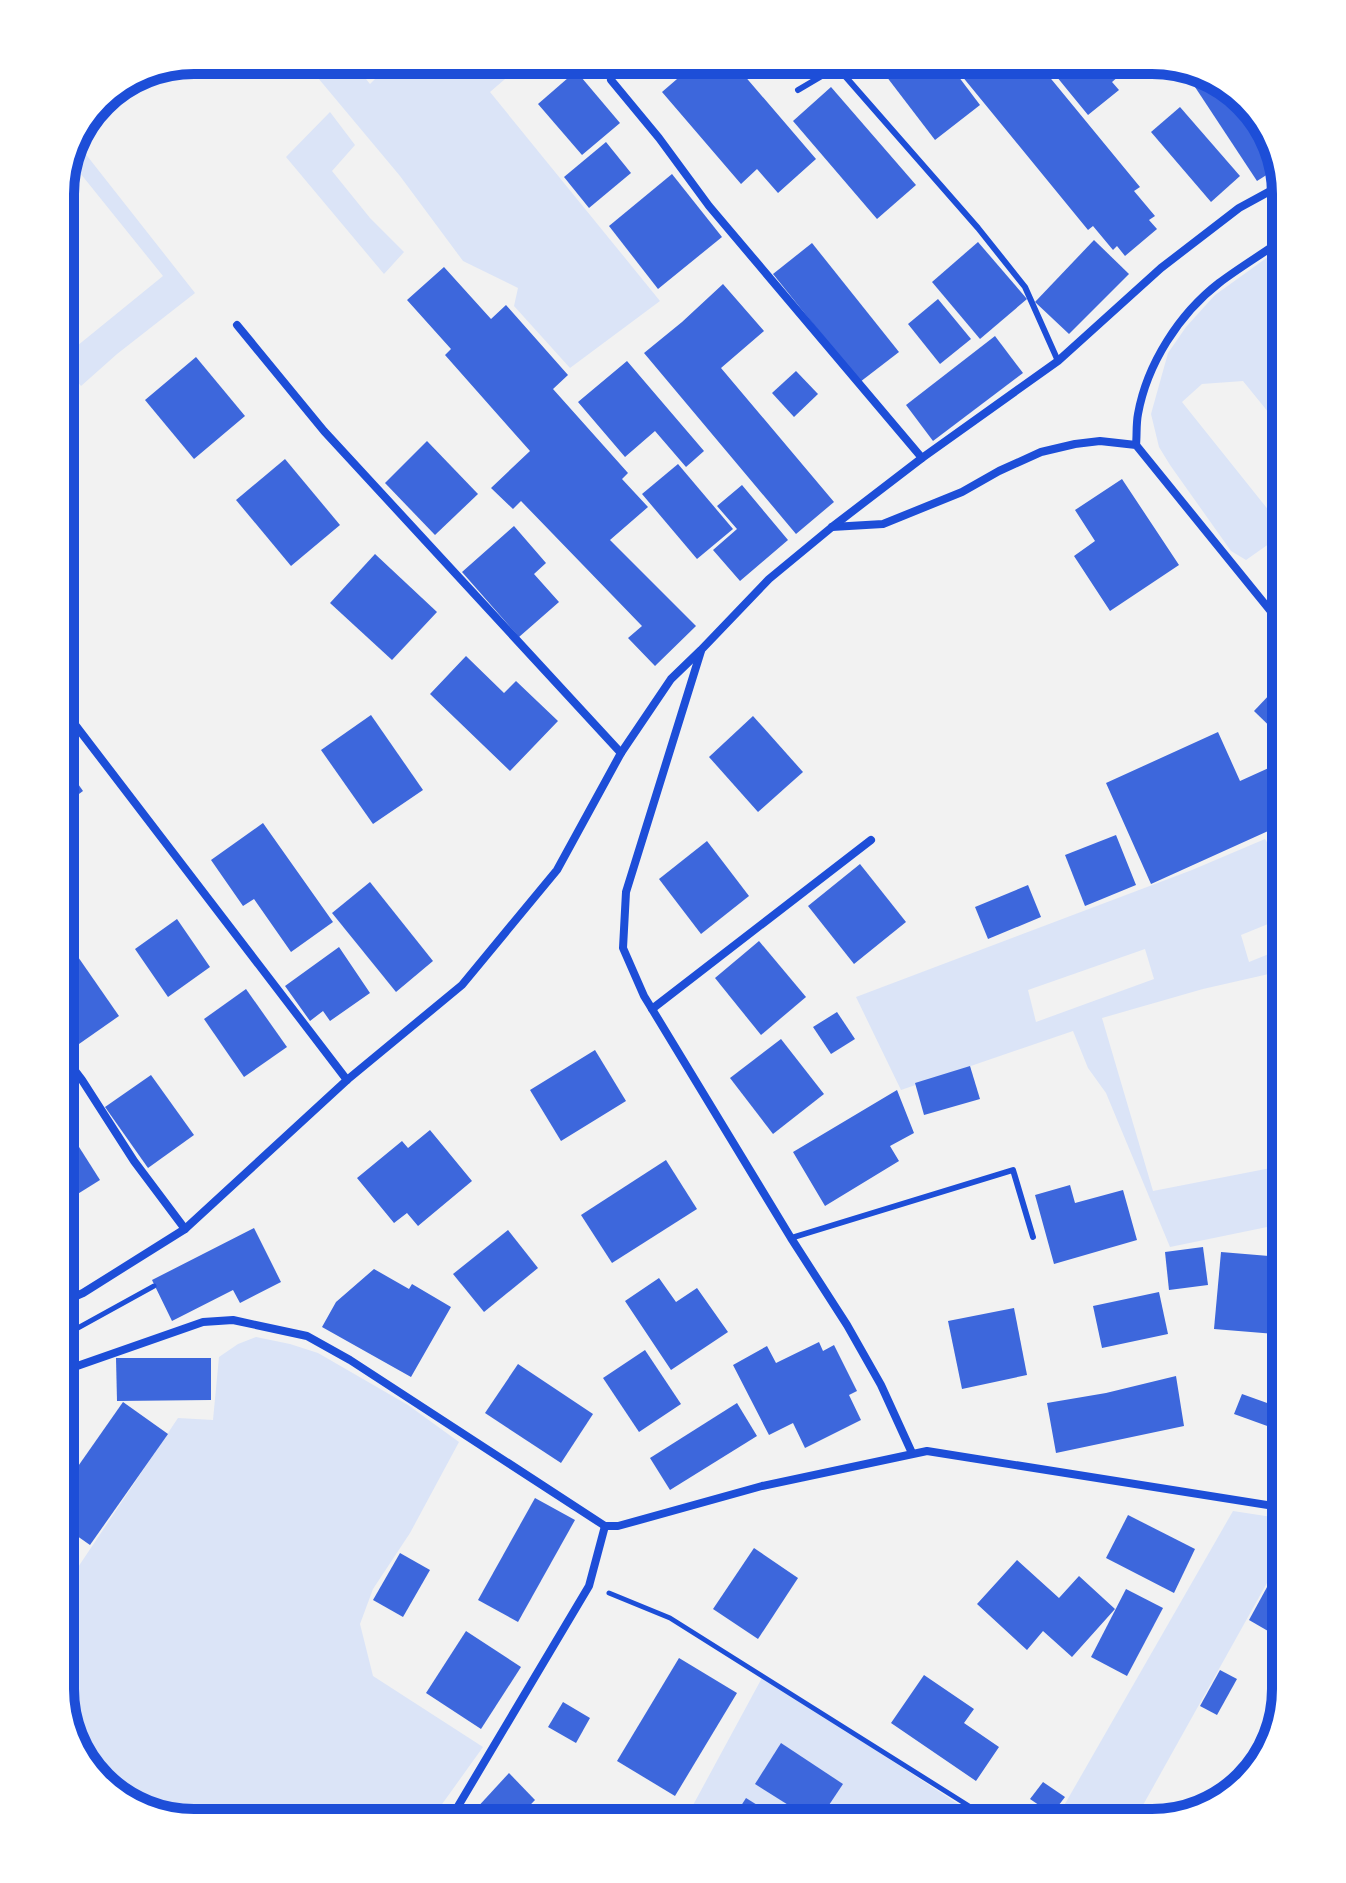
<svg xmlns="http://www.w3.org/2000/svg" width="1346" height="1883" viewBox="0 0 1346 1883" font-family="Lato,sans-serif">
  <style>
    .green { fill: #dbe4f7; fill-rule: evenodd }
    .building { fill: #3d67dc }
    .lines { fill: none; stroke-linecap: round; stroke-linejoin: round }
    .path { stroke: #1d4ed8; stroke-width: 5 }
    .service { stroke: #1d4ed8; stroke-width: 6 }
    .minor { stroke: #1d4ed8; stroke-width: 8 }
    .rim { fill: none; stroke: #1d4ed8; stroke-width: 10 }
  </style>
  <rect width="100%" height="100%" fill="#f2f2f2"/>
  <g class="green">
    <path d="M303 60H351L370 84 394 60H527L490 92 660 301 570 368 514 306 518 288 463 261 400 176Z"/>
    <path d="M734 60H777L750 77Z"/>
    <path d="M330 112 355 145 332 171 370 218 404 252 384 274 286 157Z"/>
    <path d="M73 138 195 293 117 354 81 386 60 361V325L77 346 163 276 68 158Z"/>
    <path d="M1286 244V434L1243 381 1202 384 1182 402 1270 512 1286 501V532L1246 560 1231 551 1170 465 1159 447 1151 414 1168 353 1186 327 1215 295Z"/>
    <path d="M1265 839 1275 855 1286 852V970L1203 989 1102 1018 1153 1191 1286 1165V1223L1170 1247 1106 1093 1088 1068 1073 1031 901 1090 856 997 1192 870ZM1268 924 1274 952 1249 962 1241 935ZM1145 949 1154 979 1036 1022 1028 990Z"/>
    <path d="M256 1337 290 1344 318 1353 408 1405 459 1442 410 1533 373 1589 360 1624 373 1676 483 1747 435 1814 413 1804 403 1823H186L127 1805 78 1756 60 1689V1594L178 1418 213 1420 219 1357 238 1344Z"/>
    <path d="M1233 1511 1278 1518 1286 1521V1549L1133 1823H1054Z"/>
    <path d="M763 1676 987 1823H677L692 1807Z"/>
  </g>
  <g class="building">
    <path d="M699 60H731L816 159 778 193 757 169 741 184 662 92Z"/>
    <path d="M898 60H946L980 105 935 140 883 72Z"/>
    <path d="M969 60H1017L1027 73 1038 63 1140 187 1134 191 1155 216 1149 220 1157 229 1125 256 1117 246 1113 250 1093 226 1088 230 957 70Z"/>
    <path d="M1043 60H1130L1133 64 1112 82 1119 90 1088 115Z"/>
    <path d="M576 71 620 123 582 155 538 104Z"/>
    <path d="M1212 76 1219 78 1268 127 1279 167 1257 181 1195 87Z"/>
    <path d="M831 87 916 185 877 219 793 121Z"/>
    <path d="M1180 107 1240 176 1211 202 1151 132Z"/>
    <path d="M606 142 631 173 589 208 564 177Z"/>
    <path d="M672 174 722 237 658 289 609 226Z"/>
    <path d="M1094 240 1129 274 1069 334 1035 302Z"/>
    <path d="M978 242 1027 299 980 339 932 282Z"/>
    <path d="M812 243 899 352 860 382 773 274Z"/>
    <path d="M444 267 491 319 506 305 568 375 553 389 628 473 622 479 648 507 610 540 696 626 655 666 628 638 642 626 521 501 513 509 491 488 530 451 445 355 451 349 407 300Z"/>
    <path d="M723 284 764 331 721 368 834 502 796 534 644 353 682 322Z"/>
    <path d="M938 299 971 339 940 364 908 324Z"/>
    <path d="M995 336 1023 373 933 441 906 405Z"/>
    <path d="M196 357 245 416 194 459 145 400Z"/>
    <path d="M627 361 704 451 686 467 655 431 625 457 578 402Z"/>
    <path d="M796 371 818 394 794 417 772 393Z"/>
    <path d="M427 441 478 494 435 535 385 483Z"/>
    <path d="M285 459 340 525 291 566 236 500Z"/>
    <path d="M678 464 733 529 697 559 642 494Z"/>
    <path d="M1122 479 1179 565 1110 611 1074 556 1095 541 1075 510Z"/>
    <path d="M742 485 788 540 740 581 713 550 737 529 717 506Z"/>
    <path d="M514 526 546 563 534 574 559 602 519 637 462 572Z"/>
    <path d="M375 554 437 612 392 660 330 603Z"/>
    <path d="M466 656 504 693 516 681 558 721 510 771 430 694Z"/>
    <path d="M1286 677V742L1254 711Z"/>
    <path d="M371 715 423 790 373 824 321 750Z"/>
    <path d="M753 716 803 772 758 812 709 757Z"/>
    <path d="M1218 732 1240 781 1286 760V823L1151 884 1106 783Z"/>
    <path d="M60 758 83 791 60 808Z"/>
    <path d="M60 811 74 831 60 841Z"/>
    <path d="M263 823 333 922 291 952 254 899 243 906 211 860Z"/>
    <path d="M1116 835 1136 885 1085 906 1065 855Z"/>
    <path d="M707 841 749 896 701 934 659 879Z"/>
    <path d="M860 864 906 922 854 964 808 906Z"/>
    <path d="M370 882 433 961 396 992 332 913Z"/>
    <path d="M1028 885 1041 917 988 939 975 907Z"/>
    <path d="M177 919 210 967 168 997 135 949Z"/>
    <path d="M759 941 806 997 761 1035 715 978Z"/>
    <path d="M339 947 370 993 330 1021 323 1011 310 1021 285 986Z"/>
    <path d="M76 954 119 1016 69 1051 60 1038V965Z"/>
    <path d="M246 989 287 1047 244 1077 204 1019Z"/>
    <path d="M837 1012 855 1039 831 1054 813 1027Z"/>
    <path d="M781 1039 824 1094 773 1134 730 1078Z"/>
    <path d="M595 1050 626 1101 561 1141 530 1090Z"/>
    <path d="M970 1066 980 1099 924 1115 915 1083Z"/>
    <path d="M151 1075 194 1135 148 1168 105 1107Z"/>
    <path d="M897 1090 914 1133 890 1146 899 1161 825 1206 793 1152Z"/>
    <path d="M60 1117 100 1180 60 1205Z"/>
    <path d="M430 1130 472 1181 418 1226 407 1213 394 1223 357 1178 402 1141 408 1148Z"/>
    <path d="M666 1160 697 1209 612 1263 581 1215Z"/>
    <path d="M1070 1185 1075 1203 1123 1190 1137 1240 1054 1264 1035 1195Z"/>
    <path d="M254 1228 281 1282 240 1303 233 1290 172 1321 152 1280Z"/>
    <path d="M508 1230 538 1268 484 1312 453 1274Z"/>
    <path d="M1203 1247 1208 1285 1169 1290 1165 1252Z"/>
    <path d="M1221 1252 1282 1257 1275 1334 1214 1329Z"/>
    <path d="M60 1265 67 1282 60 1284Z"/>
    <path d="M374 1269 409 1289 412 1284 451 1307 411 1377 322 1327 336 1302Z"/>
    <path d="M659 1278 676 1302 697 1288 728 1332 671 1370 625 1301Z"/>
    <path d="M1159 1292 1168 1334 1102 1348 1093 1306Z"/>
    <path d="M1014 1308 1027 1375 962 1389 948 1321Z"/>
    <path d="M819 1342 823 1351 834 1345 857 1391 849 1395 861 1420 805 1448 793 1423 769 1435 733 1365 767 1346 776 1363Z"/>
    <path d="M645 1350 681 1404 639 1432 603 1378Z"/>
    <path d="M116 1358H211V1400L117 1401Z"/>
    <path d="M518 1364 593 1414 561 1463 485 1413Z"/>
    <path d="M1176 1376 1184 1426 1056 1453 1047 1403 1106 1393Z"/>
    <path d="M1242 1394 1278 1407 1270 1427 1234 1414Z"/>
    <path d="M123 1402 168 1434 90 1545 60 1524V1492Z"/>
    <path d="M737 1403 757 1436 670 1490 650 1458Z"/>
    <path d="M535 1498 575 1520 518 1622 478 1600Z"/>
    <path d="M1128 1515 1195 1549 1174 1593 1106 1558Z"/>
    <path d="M754 1548 798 1578 758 1639 713 1609Z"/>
    <path d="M400 1553 430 1570 403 1617 373 1600Z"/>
    <path d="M1283 1558 1286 1559V1598L1268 1631 1249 1620Z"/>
    <path d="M1017 1560 1059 1598 1079 1576 1115 1609 1072 1657 1043 1631 1027 1650 977 1604Z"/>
    <path d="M1126 1589 1163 1608 1127 1676 1091 1657Z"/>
    <path d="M1286 1617V1640L1276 1634Z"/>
    <path d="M466 1631 521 1667 481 1729 426 1693Z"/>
    <path d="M679 1658 737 1693 675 1796 617 1761Z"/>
    <path d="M1220 1670 1237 1679 1217 1715 1200 1706Z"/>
    <path d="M924 1675 974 1709 964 1723 999 1747 976 1781 891 1723Z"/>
    <path d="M563 1702 590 1718 576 1743 548 1727Z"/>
    <path d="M781 1743 843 1784 817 1823 755 1784Z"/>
    <path d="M509 1773 535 1800 513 1823H463Z"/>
    <path d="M1043 1782 1065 1797 1052 1814 1030 1799Z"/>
    <path d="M746 1798 786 1823H730Z"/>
    <path d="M411 1808 435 1820 433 1823H403Z"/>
    <path d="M541 1810 555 1823H528Z"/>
  </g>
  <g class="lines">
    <g class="path">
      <path d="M76 1329 154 1286"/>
      <path d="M609 1593 670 1618 996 1823"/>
    </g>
    <g class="service">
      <path d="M798 90 837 67 978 228 1025 287 1058 361"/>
      <path d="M791 1238 1013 1170 1033 1237"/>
      <path d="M60 1464C78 1436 67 1414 60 1384"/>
    </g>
    <g class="minor">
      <path d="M611 80 659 138 709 206 922 458"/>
      <path d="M237 325 324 431 621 753"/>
      <path d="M1136 445C1137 435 1136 424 1138 414 1147 364 1179 314 1219 283 1240 267 1264 253 1286 237"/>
      <path d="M832 527 883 524 962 492 999 471 1041 452 1075 444 1100 441 1136 445 1286 630"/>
      <path d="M701 651 626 892 623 948 644 996 652 1009 791 1238 847 1325 881 1385 912 1453"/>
      <path d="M60 705 347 1080"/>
      <path d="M652 1009 871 840"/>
      <path d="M60 1051 82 1080 134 1161 185 1229"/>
      <path d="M60 1303 83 1293 185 1229 347 1080 462 985 557 870 621 753 671 679 701 650 769 579 832 527 922 458 1058 361 1161 268 1239 208 1283 184"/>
      <path d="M60 1372 203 1322 233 1320 307 1336 350 1360 605 1526H618L762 1486 927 1451 1286 1508"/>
      <path d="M448 1823 589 1586 605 1526"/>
    </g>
  </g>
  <path d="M0 0H1346V1883H0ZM194 74H1152A120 120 0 0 1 1272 194V1689A120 120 0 0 1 1152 1809H194A120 120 0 0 1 74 1689V194A120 120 0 0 1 194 74Z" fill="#fff" fill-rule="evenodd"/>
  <path class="rim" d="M194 74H1152A120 120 0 0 1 1272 194V1689A120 120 0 0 1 1152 1809H194A120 120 0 0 1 74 1689V194A120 120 0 0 1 194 74Z"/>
</svg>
